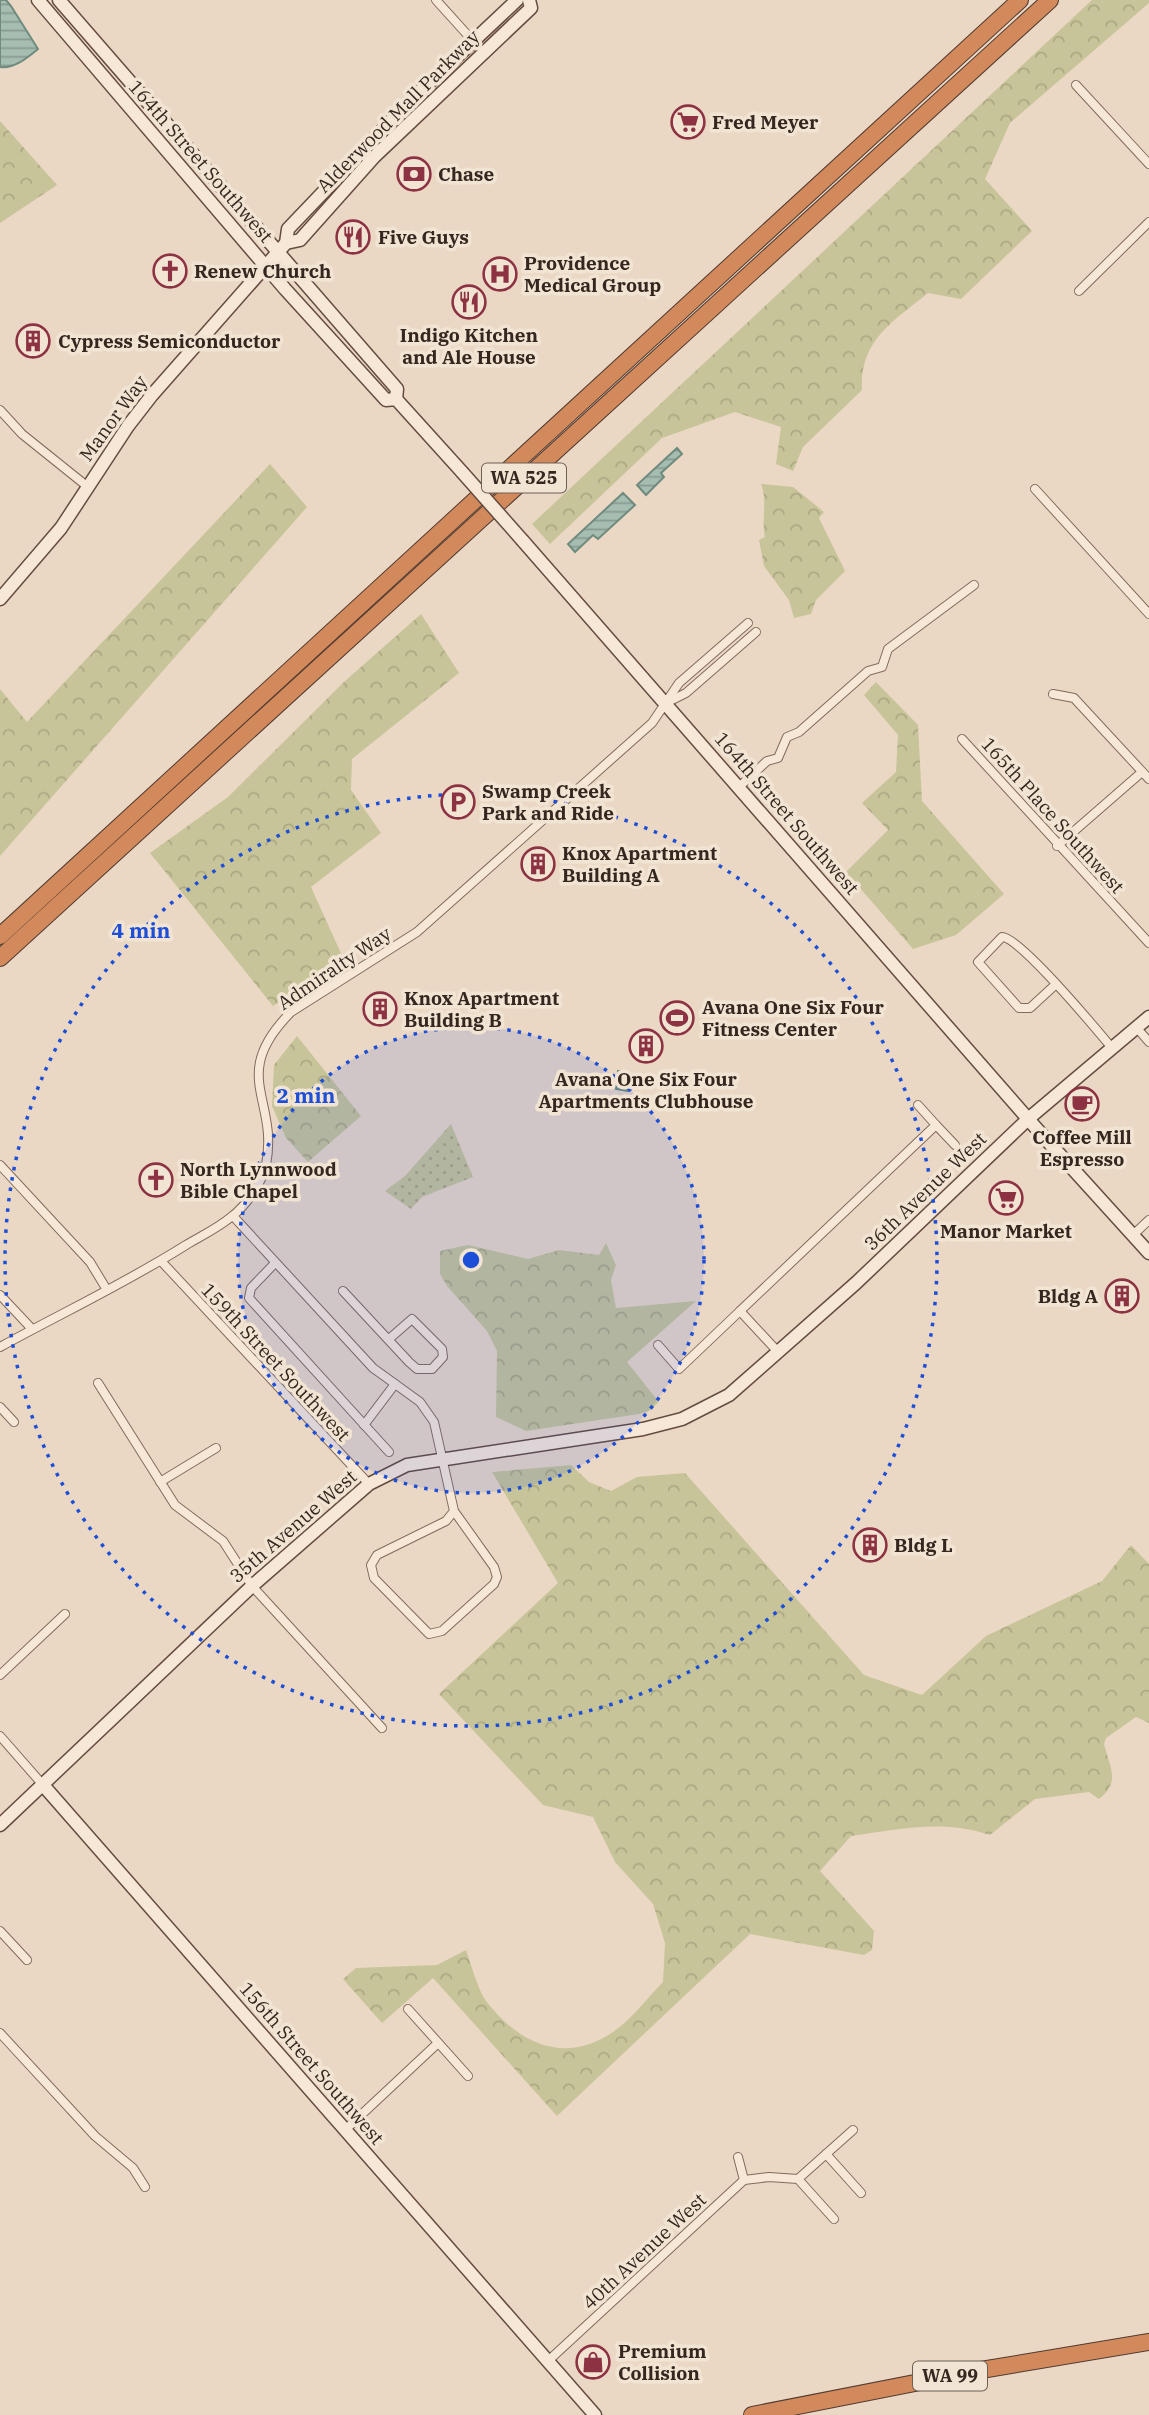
<svg xmlns="http://www.w3.org/2000/svg" width="1149" height="2415" viewBox="0 0 1149 2415" font-family="'IBM Plex Serif',serif">
  <style>
    .grass { fill: url(#grass-dots) }
    .forest { fill: url(#forest-crowns) }
    .water { fill: url(#water-rules); stroke: #6e8b7e; stroke-width: 2 }
    .lines { fill: none; stroke-linecap: round; stroke-linejoin: round }
    .street-casing { stroke: #836a5c; stroke-width: 10 }
    .secondary-casing { stroke: #654c40; stroke-width: 15 }
    .highway-casing { stroke: #513a30; stroke-width: 18 }
    .street { stroke: #f6e7d7; stroke-width: 8 }
    .secondary { stroke: #f6e7d7; stroke-width: 12 }
    .highway { stroke: #d2895c; stroke-width: 16 }
    .secondary-bridge-casing { stroke: #654c40; stroke-width: 15; stroke-linecap: butt }
    .secondary-bridge { stroke: #f6e7d7; stroke-width: 12 }
    .ring { fill: none; stroke: #1d4ed8; stroke-width: 3.5; stroke-dasharray: 3.5 7 }
    .labels { text-anchor: middle; stroke-width: 7; stroke-linejoin: round; paint-order: stroke }
    .shield { fill: #f2e4d3; stroke: #6e5f55; stroke-width: 2 }
    .shield-label { font-size: 18px; font-weight: bold; fill: #35261f }
    .street-label { font-size: 19px; fill: #35261f; stroke: #f2e4d3 }
    .poi-label { font-size: 19px; font-weight: bold; fill: #35261f; stroke: #f2e4d3; text-anchor: start }
    .centre { fill: #1d4ed8; stroke: #f2e4d3; stroke-width: 3.5 }
    .ring-label { font-size: 21px; text-anchor: middle; font-weight: bold; fill: #1d4ed8; stroke: #f2e4d3; stroke-width: 7; stroke-linejoin: round; paint-order: stroke }
  </style>
  <defs>
    <pattern id="grass-dots" width="8" height="8" patternUnits="userSpaceOnUse" patternTransform="scale(1.75)"><rect width="8" height="8" fill="#c7c499"/><path d="M2 2h.1M6 6h.1" fill="none" stroke="#aca883" stroke-width="1.8" stroke-linecap="round"/></pattern>
    <pattern id="forest-crowns" width="20" height="18" patternUnits="userSpaceOnUse" patternTransform="scale(1.75)"><rect width="20" height="18" fill="#c7c499"/><path d="M2 6a3 3 0 1 1 6 0M12 15a3 3 0 1 1 6 0" fill="none" stroke="#aca883"/></pattern>
    <pattern id="water-rules" width="6" height="5" patternUnits="userSpaceOnUse" patternTransform="scale(1.75)"><rect width="6" height="5" fill="#a6beb2"/><path d="M0 2.5h6" fill="none" stroke="#889a90"/></pattern>
  </defs>
  <rect width="100%" height="100%" fill="#ead8c5"/>
  <path class="grass" d="M451 1124 473 1177 422 1197 411 1209 385 1191 405 1176Z"/>
  <g class="forest">
    <path d="M1092 0H1149V3L1010 123 985 179 1032 231 961 299 928 293C894 321 859 340 862 390L803 447 793 471 776 464 781 427 735 412 662 438 550 544 532 524Z"/>
    <path d="M0 121 57 185 0 223Z"/>
    <path d="M270 464 307 507 0 856V689L27 722Z"/>
    <path d="M761 484 793 487 824 512 819 518 845 571 816 600 811 614 794 618 789 600 764 566 759 540 765 537C761 519 768 502 761 484Z"/>
    <path d="M421 614 459 673 352 759 351 790 381 833 311 887 344 960 273 1006 150 853 228 797 345 681Z"/>
    <path d="M876 682 918 725 922 801 1004 894 956 935 913 949 846 872 888 830 862 803 896 772 898 735 864 695Z"/>
    <path d="M297 1036 361 1116 308 1162 286 1138 272 1106 274 1065Z"/>
    <path d="M606 1243 616 1265 611 1280 616 1308 696 1301 627 1362 659 1402 649 1411 639 1414 526 1431 496 1417 497 1351 487 1331 447 1286 440 1274V1251L468 1245 528 1259 559 1250 599 1255Z"/>
    <path d="M571 1465 589 1482 611 1491 637 1477 685 1473 864 1675 922 1695 986 1636 1102 1581 1131 1545 1149 1564V1723L1136 1717 1106 1738 1104 1744C1110 1768 1121 1782 1099 1799L1089 1792 1035 1799 990 1835C943 1819 899 1829 851 1836L820 1871 874 1931 872 1950 864 1955 750 1934 557 2116 433 1978 382 2023 343 1979 356 1968 437 1965 466 1950C472 1966 477 1988 486 2001 519 2044 565 2065 613 2032 632 2019 647 1998 663 1982L665 1943 653 1904 615 1862 593 1817 543 1805 439 1694 558 1583 492 1472Z"/>
  </g>
  <g class="water">
    <path d="M0 0H6L11 6 38 49C27 58 14 69 0 67Z"/>
    <path d="M677 448 682 454 661 473 664 477 646 495 637 485Z"/>
    <path d="M623 493 635 505 598 539 593 535 575 552 568 544Z"/>
    <path d="M618 1071 627 1072 628 1091 616 1089Z"/>
  </g>
  <g class="lines">
    <defs>
      <g id="street">
        <path d="M436 0 473 41"/>
        <path d="M1076 85 1149 164"/>
        <path d="M1079 291 1149 222"/>
        <path d="M0 410 22 434 88 487"/>
        <path d="M1035 489 1149 614"/>
        <path d="M1053 694 1074 698 1149 779"/>
        <path d="M668 702 686 693 756 632"/>
        <path d="M962 739 1149 943"/>
        <path d="M739 787 767 761 778 758 787 737 799 732 868 671 882 667 888 649 974 585"/>
        <path d="M1057 846 1142 772"/>
        <path d="M1055 985 1030 1008H1019L978 962 1002 937C1018 935 1097 1030 1112 1048"/>
        <path d="M1136 1027 1149 1042"/>
        <path d="M936 1125 955 1145"/>
        <path d="M0 1165 90 1262 107 1290"/>
        <path d="M233 1216 373 1368 420 1402 434 1422 454 1511 494 1567 497 1577 494 1584 442 1631 429 1634 374 1578 371 1565 377 1555 446 1521 454 1511"/>
        <path d="M1133 1235 1149 1220"/>
        <path d="M161 1261 369 1484"/>
        <path d="M275 1263 251 1288 249 1298 389 1452"/>
        <path d="M343 1291 409 1362 417 1369H432L443 1357 442 1349 412 1319 389 1339"/>
        <path d="M0 1295 32 1329"/>
        <path d="M658 1345 679 1369 740 1311"/>
        <path d="M0 1347C62 1313 126 1283 186 1245 201 1236 218 1228 231 1217 246 1206 262 1183 266 1165 279 1098 228 1076 291 1012L417 932 652 723 679 683 748 623"/>
        <path d="M779 1353 740 1311 936 1125 918 1105"/>
        <path d="M98 1383 175 1505 223 1541 252 1586 382 1728"/>
        <path d="M0 1407 14 1422"/>
        <path d="M364 1425 395 1384"/>
        <path d="M160 1482 216 1448"/>
        <path d="M0 1675 65 1614"/>
        <path d="M0 1736 43 1785"/>
        <path d="M0 1931 27 1960"/>
        <path d="M408 2009 468 2076"/>
        <path d="M0 2033 95 2136 133 2168 145 2187"/>
        <path d="M345 2130 438 2043"/>
        <path d="M826 2154 861 2193"/>
        <path d="M798 2179 834 2219"/>
        <path d="M744 2180 769 2177 798 2179 853 2130"/>
        <path d="M548 2361 744 2180 738 2157"/>
      </g>
      <g id="secondary">
        <path d="M38 0 285 289 386 400 396 399 462 472"/>
        <path d="M59 0 397 389 396 399"/>
        <path d="M286 243 300 240 374 157 531 8 529 0"/>
        <path d="M523 541 1043 1136 1149 1253"/>
        <path d="M0 599 61 528 128 426 152 395 286 243 288 229 415 96 517 0"/>
        <path d="M43 1785 595 2415"/>
        <path d="M0 1825 252 1586 369 1484 407 1465 643 1429 682 1419 729 1395 856 1283 1028 1119 1149 1017"/>
      </g>
      <g id="highway">
        <path d="M0 936 1020 0"/>
        <path d="M0 958 1050 0"/>
        <path d="M752 2415 981 2370 1149 2342"/>
      </g>
    </defs>
    <use href="#street" class="street-casing"/>
    <use href="#secondary" class="secondary-casing"/>
    <use href="#highway" class="highway-casing"/>
    <use href="#street" class="street"/>
    <use href="#secondary" class="secondary"/>
    <use href="#highway" class="highway"/>
    <defs>
      <path id="secondary-bridge" d="M462 472 523 541"/>
    </defs>
    <use href="#secondary-bridge" class="secondary-bridge-casing"/>
    <use href="#secondary-bridge" class="secondary-bridge"/>
  </g>
  <circle cx="471" cy="1260" r="233" fill="#1d4ed8" fill-opacity=".12"/>
  <g class="ring">
    <circle cx="471" cy="1260" r="233"/>
    <circle cx="471" cy="1260" r="466"/>
  </g>
  <defs>
    <symbol id="supermarket-ring" viewBox="-11 -11 22 22"><circle r="9.5" fill="#f2e4d3" stroke="#8d3243" stroke-width="1.5"/><path d="M-6-5.5h2.5l.6 2H6L4.5 2H-2.5L-4.4-4H-6ZM-1.5 3.2a1.3 1.3 0 1 0 .1 0ZM3 3.2a1.3 1.3 0 1 0 .1 0Z" fill="#8d3243"/></symbol>
    <symbol id="bank-ring" viewBox="-11 -11 22 22"><circle r="9.5" fill="#f2e4d3" stroke="#8d3243" stroke-width="1.5"/><path d="M-6-4H6V4H-6ZM0-2.3a2.3 2.3 0 1 0 0 4.6a2.3 2.3 0 1 0 0-4.6Z" fill="#8d3243"/></symbol>
    <symbol id="restaurant-ring" viewBox="-11 -11 22 22"><circle r="9.5" fill="#f2e4d3" stroke="#8d3243" stroke-width="1.5"/><path d="M-5-6h1v4h1v-4h1v4h1v-4h1v5L-1.5 .5V6h-2V.5L-5-1ZM5-6V6H3V1.5H1.5Q1.5-4 5-6Z" fill="#8d3243"/></symbol>
    <symbol id="church-ring" viewBox="-11 -11 22 22"><circle r="9.5" fill="#f2e4d3" stroke="#8d3243" stroke-width="1.5"/><path d="M-1.2-6h2.4v3.5h3.3v2.4h-3.3V6h-2.4V-.1h-3.3v-2.4h3.3Z" fill="#8d3243"/></symbol>
    <symbol id="hospital-ring" viewBox="-11 -11 22 22"><circle r="9.5" fill="#f2e4d3" stroke="#8d3243" stroke-width="1.5"/><path d="M-5-5h3v3.5h4V-5h3V5h-3V1.5h-4V5h-3Z" fill="#8d3243"/></symbol>
    <symbol id="building-ring" viewBox="-11 -11 22 22"><circle r="9.5" fill="#f2e4d3" stroke="#8d3243" stroke-width="1.5"/><path d="M-4-6H4V6H1V3H-1V6H-4ZM-2.5-4.3h1.7v1.8h-1.7ZM.8-4.3h1.7v1.8H.8ZM-2.5-1h1.7V.8h-1.7ZM.8-1h1.7V.8H.8Z" fill="#8d3243"/></symbol>
    <symbol id="parking-ring" viewBox="-11 -11 22 22"><circle r="9.5" fill="#f2e4d3" stroke="#8d3243" stroke-width="1.5"/><path d="M-3.5-5.5H1a3.5 3.5 0 0 1 0 7H-1V5.5H-3.5ZM-1-3.4V-.6H.8a1.4 1.4 0 0 0 0-2.8Z" fill="#8d3243"/></symbol>
    <symbol id="stadium-ring" viewBox="-11 -11 22 22"><circle r="9.5" fill="#f2e4d3" stroke="#8d3243" stroke-width="1.5"/><path d="M0-5a6.5 5 0 1 0 0 10a6.5 5 0 1 0 0-10ZM-3.5-1.8h7v3.6h-7Z" fill="#8d3243"/></symbol>
    <symbol id="cafe-ring" viewBox="-11 -11 22 22"><circle r="9.5" fill="#f2e4d3" stroke="#8d3243" stroke-width="1.5"/><path d="M-5.5-4.5H6V0H3Q3 3.5 0 3.5H-2.5Q-5.5 3.5-5.5 0ZM3-3.2v2h1.7v-2ZM-6 4.5H4V6H-6Z" fill="#8d3243"/></symbol>
    <symbol id="shop-ring" viewBox="-11 -11 22 22"><circle r="9.5" fill="#f2e4d3" stroke="#8d3243" stroke-width="1.5"/><path d="M-5-2.5h2.3a2.7 3.5 0 0 1 5.4 0H5L5.5 6h-11ZM-1.5-2.5h3a1.5 2.3 0 0 0-3 0Z" fill="#8d3243"/></symbol>
  </defs>
  <g fill-rule="evenodd">
    <use href="#supermarket-ring" x="669" y="103" width="38" height="38"/>
    <use href="#bank-ring" x="395" y="155" width="38" height="38"/>
    <use href="#restaurant-ring" x="334" y="218" width="38" height="38"/>
    <use href="#church-ring" x="151" y="252" width="38" height="38"/>
    <use href="#hospital-ring" x="481" y="255" width="38" height="38"/>
    <use href="#restaurant-ring" x="450" y="283" width="38" height="38"/>
    <use href="#building-ring" x="14" y="322" width="38" height="38"/>
    <use href="#parking-ring" x="439" y="783" width="38" height="38"/>
    <use href="#building-ring" x="519" y="845" width="38" height="38"/>
    <use href="#building-ring" x="361" y="990" width="38" height="38"/>
    <use href="#stadium-ring" x="658" y="999" width="38" height="38"/>
    <use href="#building-ring" x="627" y="1027" width="38" height="38"/>
    <use href="#cafe-ring" x="1063" y="1085" width="38" height="38"/>
    <use href="#church-ring" x="137" y="1161" width="38" height="38"/>
    <use href="#supermarket-ring" x="987" y="1179" width="38" height="38"/>
    <use href="#building-ring" x="1103" y="1277" width="38" height="38"/>
    <use href="#building-ring" x="851" y="1526" width="38" height="38"/>
    <use href="#shop-ring" x="574" y="2343" width="38" height="38"/>
  </g>
  <g class="labels">
    <g class="shield">
      <rect x="482" y="463.5" width="84" height="29" rx="5"/>
      <rect x="913" y="2361.5" width="74" height="29" rx="5"/>
    </g>
    <g class="shield-label">
      <text x="524" y="484">WA 525</text>
      <text x="950" y="2382">WA 99</text>
    </g>
    <g class="street-label">
      <text transform="translate(398 111) rotate(-45)" y="7">Alderwood Mall Parkway</text>
      <text transform="translate(201 161) rotate(49)" y="7">164th Street Southwest</text>
      <text transform="translate(113 418) rotate(-54)" y="7">Manor Way</text>
      <text transform="translate(787 813) rotate(49)" y="7">164th Street Southwest</text>
      <text transform="translate(1053 815) rotate(48)" y="7">165th Place Southwest</text>
      <text transform="translate(334 968) rotate(-34)" y="7">Admiralty Way</text>
      <text transform="translate(925 1191) rotate(-44)" y="7">36th Avenue West</text>
      <text transform="translate(276 1362) rotate(47)" y="7">159th Street Southwest</text>
      <text transform="translate(293 1526) rotate(-41)" y="7">35th Avenue West</text>
      <text transform="translate(312 2063) rotate(49)" y="7">156th Street Southwest</text>
      <text transform="translate(644 2251) rotate(-43)" y="7">40th Avenue West</text>
    </g>
    <g class="poi-label">
      <text x="712" y="129">Fred Meyer</text>
      <text x="438" y="181">Chase</text>
      <text x="378" y="244">Five Guys</text>
      <text x="524" y="270">Providence<tspan x="524" dy="22">Medical Group</tspan></text>
      <text x="194" y="278">Renew Church</text>
      <text x="469" y="342" text-anchor="middle">Indigo Kitchen<tspan x="469" dy="22">and Ale House</tspan></text>
      <text x="58" y="348">Cypress Semiconductor</text>
      <text x="482" y="798">Swamp Creek<tspan x="482" dy="22">Park and Ride</tspan></text>
      <text x="562" y="860">Knox Apartment<tspan x="562" dy="22">Building A</tspan></text>
      <text x="404" y="1005">Knox Apartment<tspan x="404" dy="22">Building B</tspan></text>
      <text x="702" y="1014">Avana One Six Four<tspan x="702" dy="22">Fitness Center</tspan></text>
      <text x="646" y="1086" text-anchor="middle">Avana One Six Four<tspan x="646" dy="22">Apartments Clubhouse</tspan></text>
      <text x="1082" y="1144" text-anchor="middle">Coffee Mill<tspan x="1082" dy="22">Espresso</tspan></text>
      <text x="180" y="1176">North Lynnwood<tspan x="180" dy="22">Bible Chapel</tspan></text>
      <text x="1006" y="1238" text-anchor="middle">Manor Market</text>
      <text x="1098" y="1303" text-anchor="end">Bldg A</text>
      <text x="894" y="1552">Bldg L</text>
      <text x="618" y="2358">Premium<tspan x="618" dy="22">Collision</tspan></text>
    </g>
  </g>
  <circle cx="471" cy="1260" r="10" class="centre"/>
  <g class="ring-label">
    <text x="141" y="938">4 min</text>
    <text x="306" y="1103">2 min</text>
  </g>
</svg>
